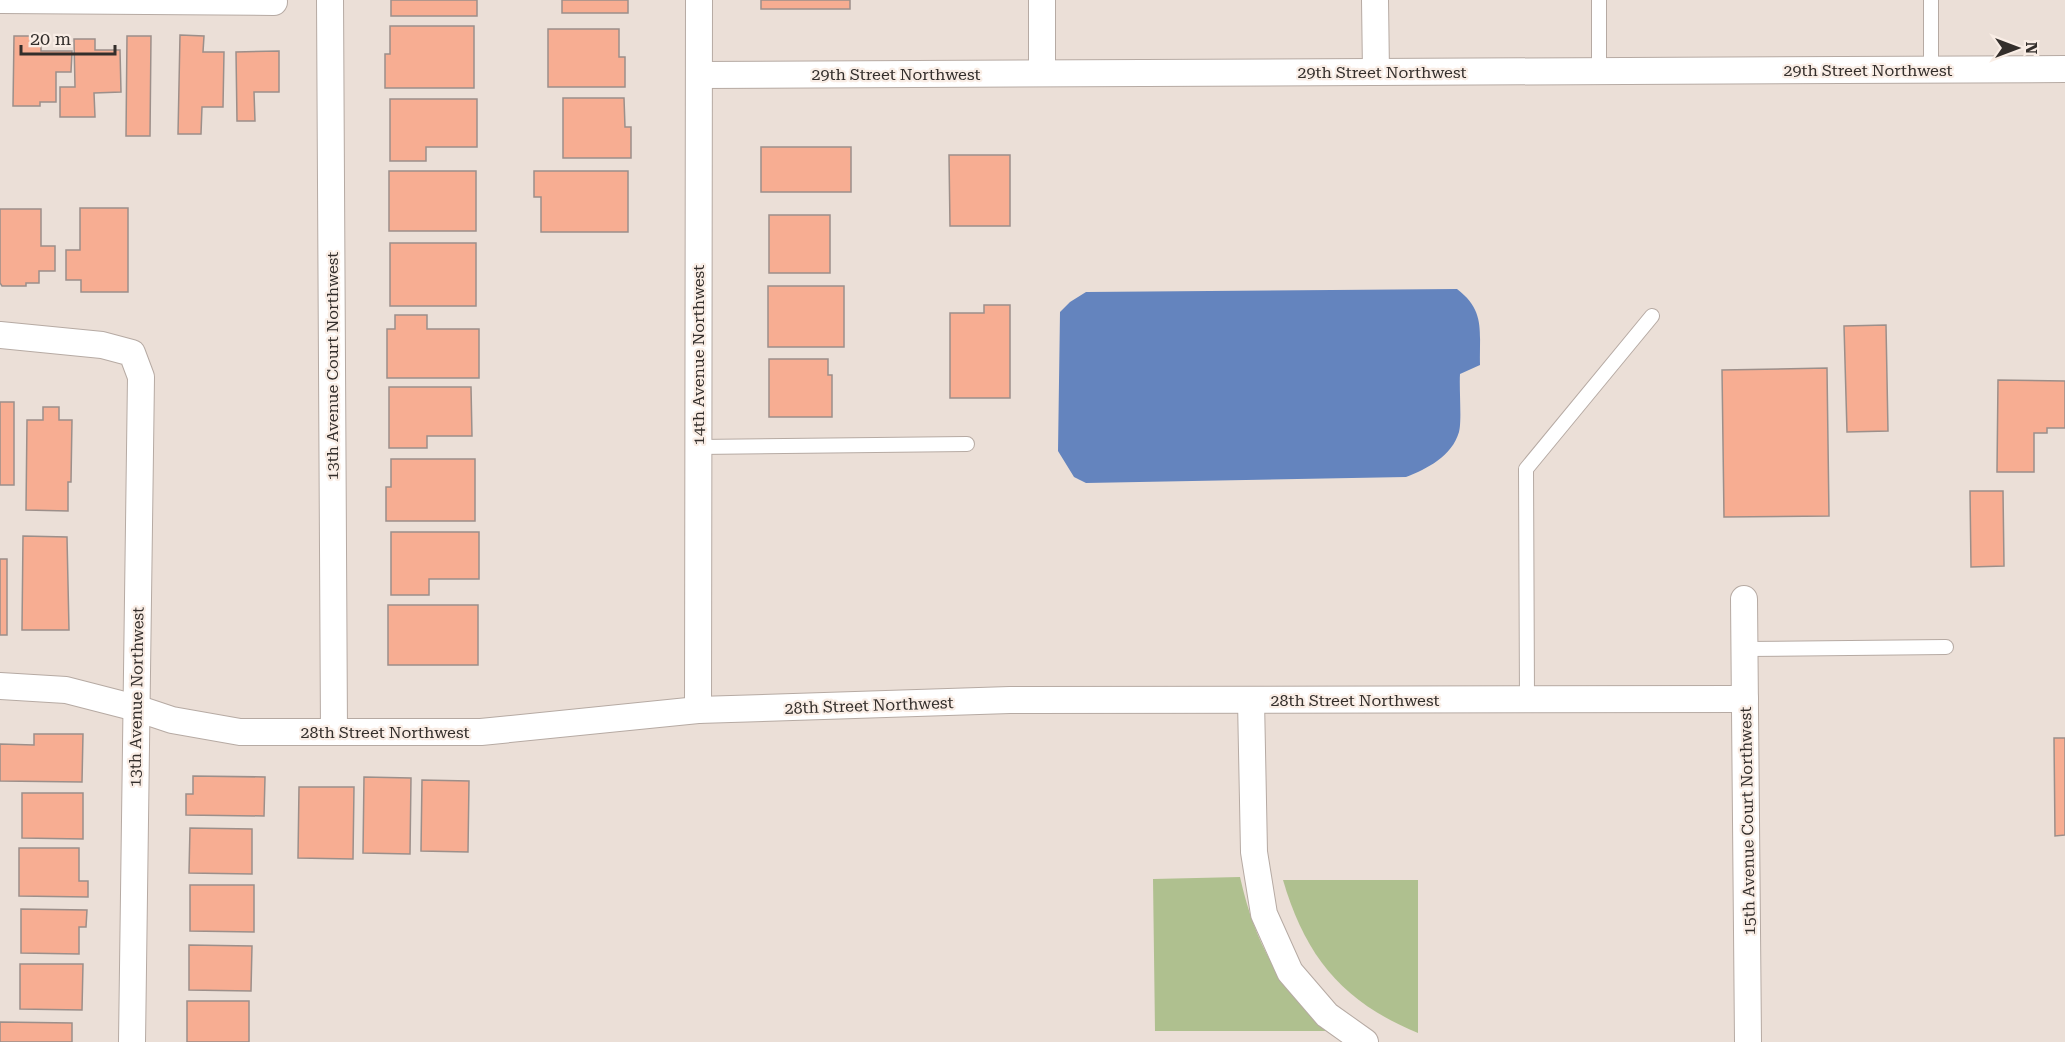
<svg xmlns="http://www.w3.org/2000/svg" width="2065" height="1042" viewBox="0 0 2065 1042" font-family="'Roboto Serif',serif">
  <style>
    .green { fill: #afc08f }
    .water { fill: #6484be }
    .building { fill: #f7ad92; stroke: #9c8f8a; stroke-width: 1.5 }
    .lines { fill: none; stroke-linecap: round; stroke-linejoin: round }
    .lane-casing { stroke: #b6aaa3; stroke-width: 16 }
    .street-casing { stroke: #b6aaa3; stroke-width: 28 }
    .lane { stroke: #fff; stroke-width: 14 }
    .street { stroke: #fff; stroke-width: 26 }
    .labels { text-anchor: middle; stroke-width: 4.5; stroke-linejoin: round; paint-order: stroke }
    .street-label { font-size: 16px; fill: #332e2b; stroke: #f9ede5 }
  </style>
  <rect width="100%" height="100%" fill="#ebdfd7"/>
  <g class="green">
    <path d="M1240 877C1255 944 1278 983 1327 1031H1155L1153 879Z"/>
    <path d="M1283 880H1418V1033C1343 1002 1306 958 1283 880Z"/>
  </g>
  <path class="water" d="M1457 289C1486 311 1479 332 1480 365L1460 374C1459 388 1462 421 1459 432 1452 456 1427 469 1406 477L1086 483 1074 477 1058 451 1060 312 1070 302 1086 292Z"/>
  <g class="building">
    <rect x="391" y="0" width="86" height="16"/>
    <rect x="562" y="0" width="66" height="13"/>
    <rect x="761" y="0" width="89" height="9"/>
    <path d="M390 26H474V88H385V54H390Z"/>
    <path d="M548 29H619V57H625V87H548Z"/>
    <path d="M180 35 204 36 203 52H224L223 107H202L201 134H178Z"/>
    <path d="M14 36H32V41H41V51H72L71 72H56V102H40V106H13Z"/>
    <path d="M127 36H151L150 136H126Z"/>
    <path d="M74 39H95V50H120L121 92 94 93 95 117H60V87H75Z"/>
    <path d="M279 51V92H254L255 121H237L236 52Z"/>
    <path d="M563 98H624L625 127H631V158H563Z"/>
    <path d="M390 99H477V147H426V161H390Z"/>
    <rect x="761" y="147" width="90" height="45"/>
    <path d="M949 155H1010V226H950Z"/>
    <rect x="389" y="171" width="87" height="60"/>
    <path d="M534 171H628V232H541V197H534Z"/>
    <path d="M80 208H128V292H81V280H66V250H80Z"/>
    <path d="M0 209H41V246H55V271H39V283H26V286H2L0 283Z"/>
    <rect x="769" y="215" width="61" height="58"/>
    <rect x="390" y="243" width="86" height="63"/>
    <rect x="768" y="286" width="76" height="61"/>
    <path d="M984 305H1010V398H950V313H984Z"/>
    <path d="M395 315H427V329H479V378H387V329H395Z"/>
    <path d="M1886 325 1888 431 1847 432 1844 326Z"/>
    <path d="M769 359H828V375H832V417H769Z"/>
    <path d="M1827 368 1829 516 1724 517 1722 370Z"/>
    <path d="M1998 380 2065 381V428H2047V433H2034V472H1997Z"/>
    <path d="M389 387H471L472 436H427V448H389Z"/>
    <rect x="0" y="402" width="14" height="83"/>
    <path d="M43 407H59V420H72L71 482H68V511L26 510 27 420H43Z"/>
    <path d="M391 459H475V521H386V487H391Z"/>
    <path d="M1970 491H2003L2004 566 1971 567Z"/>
    <path d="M391 532H479V579H429V595H391Z"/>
    <path d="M23 536 67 537 69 630H22Z"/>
    <rect x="0" y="559" width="7" height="76"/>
    <rect x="388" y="605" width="90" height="60"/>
    <path d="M34 734H83L82 782 0 781V744L34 745Z"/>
    <path d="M2054 738H2065V835L2055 836Z"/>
    <path d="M193 776 265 777 264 816 186 815V794H193Z"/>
    <path d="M364 777 411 778 410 854 363 853Z"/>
    <path d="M422 780 469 781 468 852 421 851Z"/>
    <path d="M299 787H354L353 859 298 858Z"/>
    <path d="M22 793H83V839L22 838Z"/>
    <path d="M190 828 252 829V874L189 873Z"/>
    <path d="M19 848H79V881H88V897L19 896Z"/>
    <path d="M190 885H254V932L190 931Z"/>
    <path d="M21 909 87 910 86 927H79V954L21 953Z"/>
    <path d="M189 945 252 946 251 991 189 990Z"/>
    <path d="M20 964H83L82 1010 20 1009Z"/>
    <rect x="187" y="1001" width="62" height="41"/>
    <path d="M0 1022 72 1023V1042H0Z"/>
  </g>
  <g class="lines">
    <defs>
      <g id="lane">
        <path d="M1599 0V71"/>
        <path d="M1931 0V69"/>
        <path d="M698 447 967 444"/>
        <path d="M1745 649 1946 647"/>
        <path d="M1527 699 1526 469 1652 316"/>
      </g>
      <g id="street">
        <path d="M0 0 274 2"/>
        <path d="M330 0 334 732"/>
        <path d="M1042 0V73"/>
        <path d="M1375 0 1376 72"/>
        <path d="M699 75 2065 69"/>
        <path d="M0 335 102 345 132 353 141 377 132 1042"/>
        <path d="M1744 599 1748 1042"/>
        <path d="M0 686 66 690 136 708 172 720 240 732H481L698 710 1010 700 1745 699"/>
        <path d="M1251 700 1254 852 1264 914 1290 972 1327 1015 1365 1042"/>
        <path d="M698 710 699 0"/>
      </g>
    </defs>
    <use href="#lane" class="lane-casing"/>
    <use href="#street" class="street-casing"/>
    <use href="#lane" class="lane"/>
    <use href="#street" class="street"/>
  </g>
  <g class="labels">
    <g class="street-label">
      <text x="1868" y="76">29th Street Northwest</text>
      <text x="1382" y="78">29th Street Northwest</text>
      <text x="896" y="80">29th Street Northwest</text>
      <text transform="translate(698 355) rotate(-90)" y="6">14th Avenue Northwest</text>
      <text transform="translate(332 366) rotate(-90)" y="6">13th Avenue Court Northwest</text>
      <text transform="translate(136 697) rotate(-89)" y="6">13th Avenue Northwest</text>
      <text x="1355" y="706">28th Street Northwest</text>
      <text transform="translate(869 705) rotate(-2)" y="6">28th Street Northwest</text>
      <text x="385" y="738">28th Street Northwest</text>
      <text transform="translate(1747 821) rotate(-91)" y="6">15th Avenue Court Northwest</text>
    </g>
  </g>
  <g transform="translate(2017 48) rotate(90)" stroke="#f9ede5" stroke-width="4.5" paint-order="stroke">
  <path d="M0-4.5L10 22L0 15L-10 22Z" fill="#332e2b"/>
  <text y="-9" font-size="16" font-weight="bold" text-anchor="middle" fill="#332e2b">N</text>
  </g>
  <path d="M21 45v9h94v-9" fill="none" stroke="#332e2b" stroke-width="3"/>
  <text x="30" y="45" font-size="18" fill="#332e2b" stroke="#f9ede5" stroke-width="4.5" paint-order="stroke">20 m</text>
</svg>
